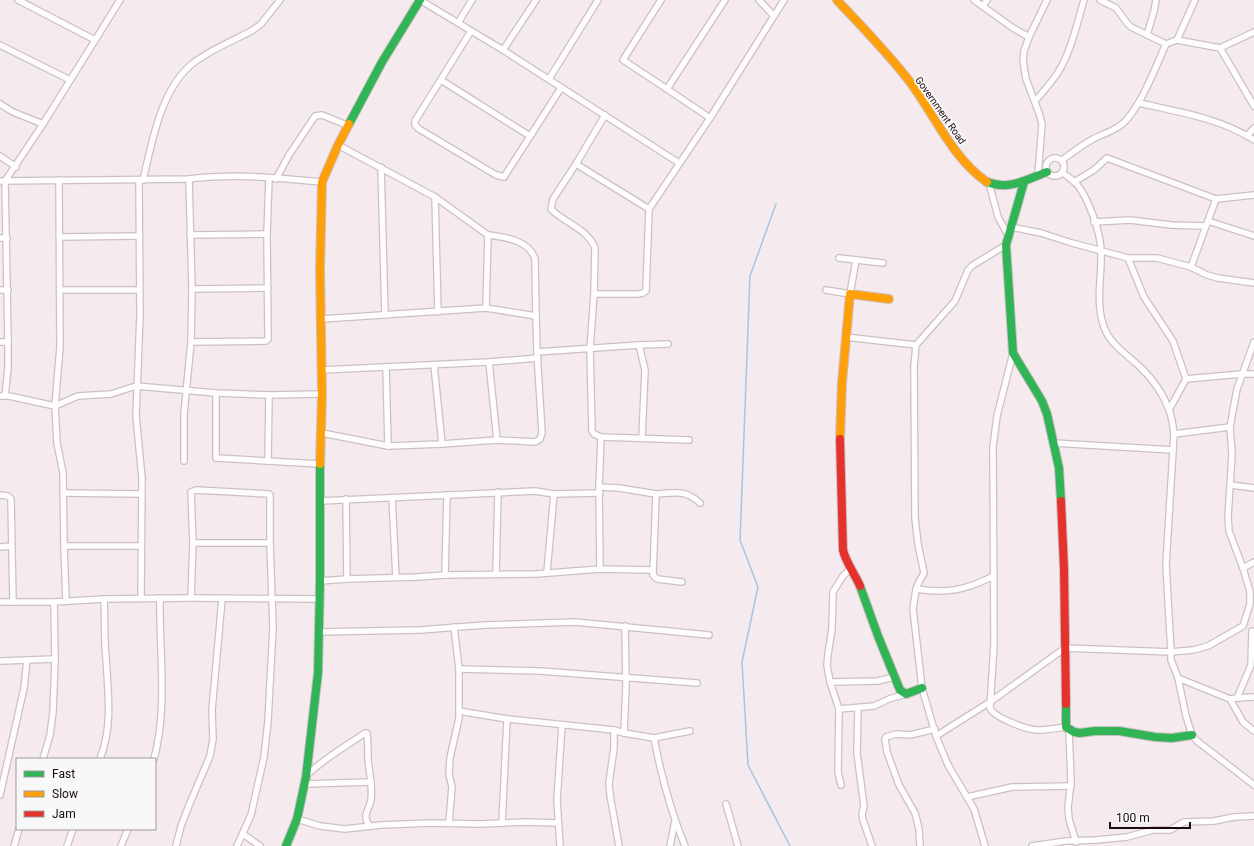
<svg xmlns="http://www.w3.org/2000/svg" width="1254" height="846" viewBox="0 0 1254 846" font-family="Roboto,sans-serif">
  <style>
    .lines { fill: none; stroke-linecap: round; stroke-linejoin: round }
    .stream { stroke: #a4c6e4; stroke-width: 1.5 }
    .street-casing { stroke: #cdc0c3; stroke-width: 8 }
    .fast-casing { stroke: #cdc0c3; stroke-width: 10 }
    .slow-casing { stroke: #cdc0c3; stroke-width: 10 }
    .jam-casing { stroke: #cdc0c3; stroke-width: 10 }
    .street { stroke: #fefcfc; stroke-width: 5.5 }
    .fast { stroke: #30b455; stroke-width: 8 }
    .slow { stroke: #ff9f0a; stroke-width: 8 }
    .jam { stroke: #e5322d; stroke-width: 8 }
    .labels { text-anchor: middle; stroke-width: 4; stroke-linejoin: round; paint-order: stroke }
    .street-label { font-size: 10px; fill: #1b0b10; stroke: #f8f8f8 }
  </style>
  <rect width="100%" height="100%" fill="#f5eaed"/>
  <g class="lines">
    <path class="stream" d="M776 204 750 276 740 540 758 587 742 662 748 765 790 846"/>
    <defs>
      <g id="street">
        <path d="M18 0 95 40"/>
        <path d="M420 0 503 50 679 163"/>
        <path d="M661 0 623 60 667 89"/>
        <path d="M759 0 774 16"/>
        <path d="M974 0 1013 28 1029 37"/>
        <path d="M1100 0 1116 8 1127 23 1131 27 1166 44"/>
        <path d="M983 6 987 0"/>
        <path d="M458 23 472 0"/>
        <path d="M471 31 415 121V125L419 129 496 175 504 177 561 88"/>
        <path d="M1147 35 1154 11 1156 0"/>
        <path d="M1177 40 1220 48 1254 32"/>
        <path d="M0 45 70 80"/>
        <path d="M1220 48 1254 106"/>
        <path d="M503 50 536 0"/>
        <path d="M549 79 598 0"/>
        <path d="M441 80 530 136"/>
        <path d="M1035 101C1043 92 1050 84 1057 74 1071 52 1077 24 1084 0"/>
        <path d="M1139 103C1178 112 1220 118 1254 140"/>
        <path d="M0 104 13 112 43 124"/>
        <path d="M605 115 576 164 553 199 551 209C564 223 587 228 595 248L594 294 590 349 592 431 594 434 601 437 689 440"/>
        <path d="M710 118 667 89 725 0"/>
        <path d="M1247 136 1254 128"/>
        <path d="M338 145 435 197 488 235 486 308"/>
        <path d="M0 156 16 167"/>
        <circle cx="1055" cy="167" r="9"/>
        <path d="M1062 160C1072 153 1082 145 1093 139 1101 135 1110 132 1118 127 1138 115 1156 66 1166 44L1177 40 1195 0"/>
        <path d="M576 164 649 209"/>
        <path d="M381 167 385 315"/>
        <path d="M1063 173C1067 176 1071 179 1075 182 1088 196 1101 233 1101 252 1102 277 1095 303 1104 327 1110 344 1126 354 1138 365 1151 377 1163 393 1169 410 1172 417 1173 426 1174 434L1166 565 1171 652V660L1178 678 1186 716 1192 735 1197 741 1254 785"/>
        <path d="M1038 175 1042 124 1039 113 1026 79 1023 61 1024 51 1029 37 1047 0"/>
        <path d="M276 179 289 155 315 116 322 115 349 126"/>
        <path d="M59 180 60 347 55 406 57 443 63 473 64 546 66 601"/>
        <path d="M139 180 140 315 136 416 142 478 141 598"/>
        <path d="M143 180C152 142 161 89 192 64 209 50 233 41 253 30L261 24 280 0"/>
        <path d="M0 181 189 179C234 173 278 178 322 182"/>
        <path d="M1074 182 1094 170 1107 158 1216 199 1254 195"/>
        <path d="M989 183 998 217 1008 235"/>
        <path d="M435 197 438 312"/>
        <path d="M1208 221 1254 236"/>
        <path d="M1094 222 1130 220 1171 225 1206 226 1216 199"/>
        <path d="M1011 227 1041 233 1072 243 1128 258H1157L1191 267 1207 275 1218 278 1254 283"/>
        <path d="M190 235 267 234"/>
        <path d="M488 235C505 237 529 240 535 259L536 316"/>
        <path d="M60 237 139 236"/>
        <path d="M0 238H7"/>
        <path d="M839 258 883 263"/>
        <path d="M1128 258 1144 297 1173 341 1186 379 1169 410"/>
        <path d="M1191 267 1206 226"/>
        <path d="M192 289 268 288"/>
        <path d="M0 290H8"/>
        <path d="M60 290H139"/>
        <path d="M826 290 850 294 856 260"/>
        <path d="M594 294H638L643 293 646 291 649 209 710 118 784 0"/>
        <path d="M322 319 486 308 536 316 537 352"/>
        <path d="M845 337 916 345"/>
        <path d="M0 342H8"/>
        <path d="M191 342 266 341 268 339 267 234 269 178"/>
        <path d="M639 345 645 370 642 438"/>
        <path d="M1013 353 997 416 993 447 994 644 990 708C993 717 1027 730 1038 730 1047 730 1057 728 1066 727"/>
        <path d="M489 362 497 440"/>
        <path d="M434 365 442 444"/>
        <path d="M386 367 388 446"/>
        <path d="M322 370 489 362 538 358"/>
        <path d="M1186 379 1241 374H1254"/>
        <path d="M216 393V458L320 464"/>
        <path d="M0 396H9L55 406 78 396 111 394 136 386 216 393 269 395 322 394"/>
        <path d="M5 396 8 368V342L5 181 43 124 120 0"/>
        <path d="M322 433 388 446 442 444 497 440 535 442 540 439 542 433 537 352 639 345 668 344"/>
        <path d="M1174 434 1230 427"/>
        <path d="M1054 443 1173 450"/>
        <path d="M184 461V414L191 342 192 289 189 179"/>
        <path d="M268 461 269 395"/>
        <path d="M1231 485 1254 488"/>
        <path d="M599 487 619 488 656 494 653 575 657 579 682 582"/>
        <path d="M63 493 141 494"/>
        <path d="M656 494C675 493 685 489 700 503"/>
        <path d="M0 495 8 496 11 499 13 602"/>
        <path d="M392 498 396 577"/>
        <path d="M346 499 347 579"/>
        <path d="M320 501 535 491 554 494 600 493"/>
        <path d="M193 543H270"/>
        <path d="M64 546H141"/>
        <path d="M0 547 12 546"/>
        <path d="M1243 568 1254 562"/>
        <path d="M600 569 599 487 601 437"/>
        <path d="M547 572 554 494"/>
        <path d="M496 574 498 492"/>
        <path d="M445 575 447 495"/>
        <path d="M994 576C965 590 948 594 916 589L919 582 924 573 918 544 915 518 914 367 916 345 955 301 968 270 973 265 1006 245"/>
        <path d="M320 581 347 579 417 577 445 575 536 574 600 569 652 570"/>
        <path d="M916 589 913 609 922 688 936 736 948 765 974 809 985 846"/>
        <path d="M191 598 193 543 191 492 196 490 269 494 270 495V543L273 627 268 721 264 757 251 815 237 846"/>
        <path d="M0 602H54L104 599 191 598 318 599"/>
        <path d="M318 632 420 630 485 625 575 622 709 635"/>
        <path d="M0 661 55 659"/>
        <path d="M459 669 540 671 697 683"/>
        <path d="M1178 678 1230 699 1237 698 1254 697"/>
        <path d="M830 682 878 681 894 677"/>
        <path d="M1237 698 1251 665 1252 631"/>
        <path d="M1230 699 1243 722 1254 731"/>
        <path d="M858 708 857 753 864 806 862 814 863 820 872 846"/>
        <path d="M839 709 874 706 889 699 906 694"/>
        <path d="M459 711 507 719 614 730 624 733 654 738 690 731"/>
        <path d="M614 730V748L609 783 610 795 619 846"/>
        <path d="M1069 730 1071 781 1068 808 1069 819 1076 842"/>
        <path d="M624 733 626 686 625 626"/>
        <path d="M936 736 990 702 1065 648 1171 652 1193 650 1208 646 1243 626 1250 604V592L1243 568 1229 531 1228 517 1232 454 1230 427 1237 389 1254 342"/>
        <path d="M654 738C661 775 671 812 685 846"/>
        <path d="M43 759 50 735 53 712 55 659 54 602"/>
        <path d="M100 759C113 726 108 693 106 658 104 639 105 619 104 599"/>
        <path d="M154 759C168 707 159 652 160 598"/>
        <path d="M306 776C323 759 345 747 365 733H367C368 742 368 750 368 759 369 773 373 786 371 800 369 811 361 816 370 826"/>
        <path d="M305 784 371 782"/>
        <path d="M841 785 838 772 839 709 830 682 827 665 828 654 832 629 833 592 843 576 851 568"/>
        <path d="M0 795 24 688 27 660"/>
        <path d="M967 797 1012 787 1071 786"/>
        <path d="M726 804 738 846"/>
        <path d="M297 819 320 826 345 829 381 825 431 823 480 824 524 822 558 823"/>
        <path d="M449 823 452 787 449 774 450 758 459 718V669L454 627"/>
        <path d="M502 823 507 719"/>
        <path d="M243 834 260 846"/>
        <path d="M14 846 19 829"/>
        <path d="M67 846 73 829"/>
        <path d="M121 846 128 829"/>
        <path d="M176 846 181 826 190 803 210 756 213 739 212 710 222 599"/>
        <path d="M560 846 557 800 562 725"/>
        <path d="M670 846 675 821"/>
        <path d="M920 846 919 829 915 813 899 785 887 752 885 739 886 737 896 734 910 735 935 729"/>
        <path d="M1032 846 1066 841 1096 840 1127 837 1153 830H1170L1184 822 1214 821 1234 817 1254 816"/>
      </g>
      <g id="fast">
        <path d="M349 124 382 62 420 0"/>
        <path d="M987 182C1009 191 1027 179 1047 172"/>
        <path d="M1024 182 1006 245 1013 353 1042 401 1047 414 1059 468 1061 501"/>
        <path d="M860 586 878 636 900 690 906 694 922 688"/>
        <path d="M1066 704V727L1074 732 1080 733 1095 731H1119L1155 737 1172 738 1192 735"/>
        <path d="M286 846 297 819 306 777 318 673 320 581V464"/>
      </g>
      <g id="slow">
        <path d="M837 0C862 27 888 53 910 82 934 114 953 159 987 182"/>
        <path d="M840 439 842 383 850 294 889 299"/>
        <path d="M320 464 322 394 320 270 322 182 338 145 349 124"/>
      </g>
      <g id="jam">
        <path d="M840 439 843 550C846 563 855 574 860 586"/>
        <path d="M1061 501 1064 568 1066 704"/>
      </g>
    </defs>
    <use href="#street" class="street-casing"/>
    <use href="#fast" class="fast-casing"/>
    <use href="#slow" class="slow-casing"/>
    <use href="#jam" class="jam-casing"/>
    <use href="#street" class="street"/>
    <use href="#fast" class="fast"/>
    <use href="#slow" class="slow"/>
    <use href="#jam" class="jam"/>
  </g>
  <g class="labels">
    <g class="street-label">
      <text transform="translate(941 110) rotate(55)" y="4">Government Road</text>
    </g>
  </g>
  <rect x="16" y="758" width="140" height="72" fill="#f8f8f8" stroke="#a0999b"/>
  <rect x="24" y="771" width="20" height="6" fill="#30b455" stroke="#a0999b"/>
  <text x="52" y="778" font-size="12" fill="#1b0b10">Fast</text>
  <rect x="24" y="791" width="20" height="6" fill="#ff9f0a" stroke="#a0999b"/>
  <text x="52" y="798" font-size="12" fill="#1b0b10">Slow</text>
  <rect x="24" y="811" width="20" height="6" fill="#e5322d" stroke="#a0999b"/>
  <text x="52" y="818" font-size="12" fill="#1b0b10">Jam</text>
  <path d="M1110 822v6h80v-6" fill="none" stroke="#1b0b10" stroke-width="2"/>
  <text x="1116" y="822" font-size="12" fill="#1b0b10" stroke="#f8f8f8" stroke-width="3" paint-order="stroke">100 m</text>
</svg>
